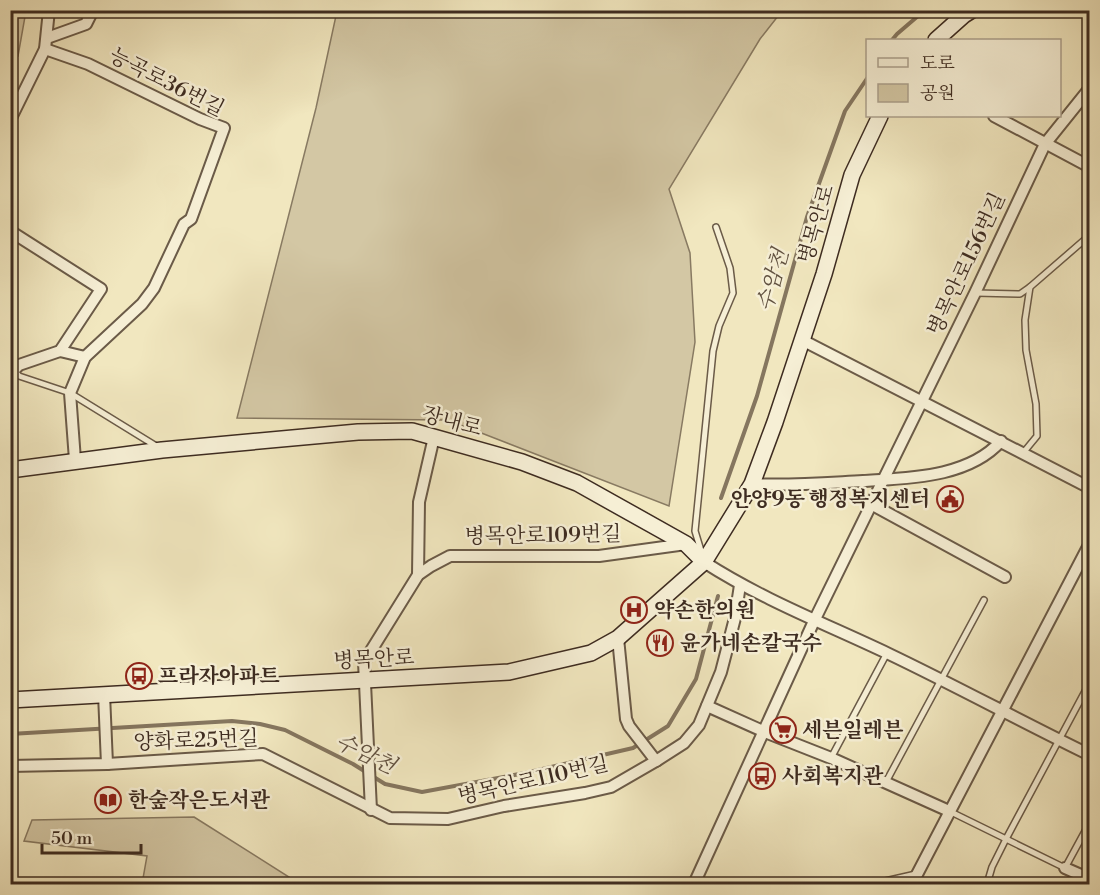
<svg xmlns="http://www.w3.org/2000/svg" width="1100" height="895" viewBox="0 0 1100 895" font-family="'Libre Bodoni','Noto Serif KR',serif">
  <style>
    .green { fill: #d3c7a4; stroke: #887a62; stroke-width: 1.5 }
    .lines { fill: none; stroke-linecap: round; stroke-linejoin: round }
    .stream { stroke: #85765f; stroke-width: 4 }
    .lane-casing { stroke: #6b5b48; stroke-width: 8 }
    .street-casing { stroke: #6b5b48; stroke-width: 14 }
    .secondary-casing { stroke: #3e2c21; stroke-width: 18 }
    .lane { stroke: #f6efd5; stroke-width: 5 }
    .street { stroke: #f6efd5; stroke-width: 10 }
    .secondary { stroke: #f6efd5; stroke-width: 15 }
    .labels { text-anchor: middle; stroke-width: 5; stroke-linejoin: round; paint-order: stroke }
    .street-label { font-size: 21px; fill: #3e2c21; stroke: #f6efd5 }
    .poi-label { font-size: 21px; font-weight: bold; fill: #3e2c21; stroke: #f6efd5; text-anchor: start }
    .water-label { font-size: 22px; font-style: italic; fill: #615140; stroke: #f6efd5 }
  </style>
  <rect width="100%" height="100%" fill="#f1e7bf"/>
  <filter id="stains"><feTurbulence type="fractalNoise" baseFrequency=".00333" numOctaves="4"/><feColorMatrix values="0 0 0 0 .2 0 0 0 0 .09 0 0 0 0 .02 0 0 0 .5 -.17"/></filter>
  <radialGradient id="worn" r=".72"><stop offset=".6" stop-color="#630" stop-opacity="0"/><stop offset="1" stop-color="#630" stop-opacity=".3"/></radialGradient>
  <g class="green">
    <path d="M11 10 26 11 18 56 11 62Z"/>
    <path d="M337 11H782L760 39 669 189 690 253 695 342 669 506 448 420 237 418 316 108Z"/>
    <path d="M194 817 300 884H142L147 856 24 841 32 820Z"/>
  </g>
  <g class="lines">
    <g class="stream">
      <path d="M892 40 897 34 925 10"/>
      <path d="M721 498 757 396 807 217 845 111 868 77"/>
      <path d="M10 734 232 721 260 724 285 730 353 764 385 784 422 792 525 773 633 748 668 726 696 679 718 596"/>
    </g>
    <defs>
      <g id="lane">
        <path d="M976 293 1020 294 1030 287"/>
        <path d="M10 365 19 376 70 393 156 446"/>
        <path d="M1023 453 1037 436 1036 404 1026 350 1025 320 1030 287 1090 235"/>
        <path d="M702 554 695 531 713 351 719 326 733 293 730 268 716 227"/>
        <path d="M831 758 887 653"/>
        <path d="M886 782 984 600"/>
        <path d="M949 811 1065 868 1090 822"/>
        <path d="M872 884 916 874"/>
        <path d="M987 884 992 867 1006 839 1090 682"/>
      </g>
      <g id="street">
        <path d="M47 38 86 24 93 10"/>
        <path d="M45 49 88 64 200 119 224 128 191 219 184 224 154 288 142 304 85 357 70 393 75 460"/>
        <path d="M994 116 1090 167"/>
        <path d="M10 120 45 49 49 10"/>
        <path d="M10 231 101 289 60 351 19 365 10 374"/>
        <path d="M802 340 1090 488"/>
        <path d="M60 351 85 357"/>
        <path d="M752 484C789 486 825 483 863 481 908 478 968 478 1001 441"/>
        <path d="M871 504 1005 577"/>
        <path d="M704 562C763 600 826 624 889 654 956 686 1022 722 1090 755"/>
        <path d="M418 575 419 502 434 437"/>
        <path d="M618 638 626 719 629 726 656 761"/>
        <path d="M104 694 107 764"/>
        <path d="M707 706 765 732 831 758 949 811"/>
        <path d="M10 766 107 764 263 754 390 818 448 819 504 806 585 793 611 787 656 761 684 743 699 725 721 672 735 618 740 585"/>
        <path d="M371 810 364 662 418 575 431 566 450 556H599L686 544"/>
        <path d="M1065 868 1090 879"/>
        <path d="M694 884 814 621 975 293 1045 144 1090 88"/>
        <path d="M912 884 1090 543"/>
      </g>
      <g id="secondary">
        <path d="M936 40 964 15 972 10"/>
        <path d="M10 470 162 450 358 432 412 431 522 462 577 483 686 544 704 562"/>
        <path d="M10 700 509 672 591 653 618 638 704 562 752 484 775 422 824 274 852 175 880 116"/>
      </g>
    </defs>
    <use href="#lane" class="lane-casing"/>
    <use href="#street" class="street-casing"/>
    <use href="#secondary" class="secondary-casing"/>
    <use href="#lane" class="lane"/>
    <use href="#street" class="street"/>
    <use href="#secondary" class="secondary"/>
  </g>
  <defs>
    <symbol id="civic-ring" viewBox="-11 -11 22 22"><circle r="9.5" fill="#f6efd5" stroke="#8f2418" stroke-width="1.5"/><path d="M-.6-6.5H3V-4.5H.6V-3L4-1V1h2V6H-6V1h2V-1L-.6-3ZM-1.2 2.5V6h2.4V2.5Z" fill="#8f2418"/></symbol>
    <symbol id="hospital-ring" viewBox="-11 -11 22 22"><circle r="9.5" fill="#f6efd5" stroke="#8f2418" stroke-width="1.5"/><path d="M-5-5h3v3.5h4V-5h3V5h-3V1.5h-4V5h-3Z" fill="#8f2418"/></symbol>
    <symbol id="restaurant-ring" viewBox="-11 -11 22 22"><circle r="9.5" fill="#f6efd5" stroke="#8f2418" stroke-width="1.5"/><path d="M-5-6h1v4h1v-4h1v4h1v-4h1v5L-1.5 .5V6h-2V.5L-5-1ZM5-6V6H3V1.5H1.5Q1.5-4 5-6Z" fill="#8f2418"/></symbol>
    <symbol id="bus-ring" viewBox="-11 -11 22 22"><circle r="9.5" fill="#f6efd5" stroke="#8f2418" stroke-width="1.5"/><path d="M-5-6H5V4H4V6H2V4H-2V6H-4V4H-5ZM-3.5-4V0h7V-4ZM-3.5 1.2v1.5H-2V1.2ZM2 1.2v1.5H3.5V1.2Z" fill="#8f2418"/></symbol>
    <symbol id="supermarket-ring" viewBox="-11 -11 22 22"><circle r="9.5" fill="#f6efd5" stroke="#8f2418" stroke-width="1.5"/><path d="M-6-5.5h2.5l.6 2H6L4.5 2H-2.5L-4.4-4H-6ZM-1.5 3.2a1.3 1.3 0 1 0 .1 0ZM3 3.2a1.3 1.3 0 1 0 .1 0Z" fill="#8f2418"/></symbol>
    <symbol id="library-ring" viewBox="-11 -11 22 22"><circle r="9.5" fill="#f6efd5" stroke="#8f2418" stroke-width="1.5"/><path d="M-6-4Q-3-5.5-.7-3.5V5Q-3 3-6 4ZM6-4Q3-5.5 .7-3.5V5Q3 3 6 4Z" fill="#8f2418"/></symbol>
  </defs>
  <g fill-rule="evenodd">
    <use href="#civic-ring" x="935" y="484" width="30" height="30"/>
    <use href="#hospital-ring" x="619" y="595" width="30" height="30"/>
    <use href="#restaurant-ring" x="645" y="628" width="30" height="30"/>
    <use href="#bus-ring" x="124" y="661" width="30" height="30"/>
    <use href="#supermarket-ring" x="768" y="715" width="30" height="30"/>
    <use href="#bus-ring" x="747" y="761" width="30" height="30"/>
    <use href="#library-ring" x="93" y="785" width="30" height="30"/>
  </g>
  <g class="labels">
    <g class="street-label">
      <text transform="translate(167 82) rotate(27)" y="7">능곡로36번길</text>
      <text transform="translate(816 224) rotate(-74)" y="7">병목안로</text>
      <text transform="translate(966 264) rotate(-65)" y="7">병목안로156번길</text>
      <text transform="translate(452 421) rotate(15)" y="7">장내로</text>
      <text transform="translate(543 535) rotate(-1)" y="7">병목안로109번길</text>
      <text transform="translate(374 659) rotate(-3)" y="7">병목안로</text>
      <text transform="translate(196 740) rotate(-2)" y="7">양화로25번길</text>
      <text transform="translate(533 780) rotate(-13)" y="7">병목안로110번길</text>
    </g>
    <g class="poi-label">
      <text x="930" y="506" text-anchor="end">안양9동 행정복지센터</text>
      <text x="654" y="617">약손한의원</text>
      <text x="680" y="650">윤가네손칼국수</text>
      <text x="158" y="683">프라자아파트</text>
      <text x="802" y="737">세븐일레븐</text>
      <text x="782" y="783">사회복지관</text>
      <text x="128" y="807">한숲작은도서관</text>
    </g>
    <g class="water-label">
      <text transform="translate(772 280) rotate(-74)" y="8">수암천</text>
      <text transform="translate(366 753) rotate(26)" y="8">수암천</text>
    </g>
  </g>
  <rect width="1100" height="895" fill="none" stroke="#f1e7bf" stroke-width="36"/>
  <rect x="12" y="12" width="1076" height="871" fill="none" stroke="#3e2c21" stroke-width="3"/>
  <rect x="18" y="18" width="1064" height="859" fill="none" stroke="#3e2c21" stroke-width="1.5"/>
  <rect x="866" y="39" width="195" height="78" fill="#f6efd5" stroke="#aca18d" stroke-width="1.5"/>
  <rect x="878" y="58" width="30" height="9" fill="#f6efd5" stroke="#aca18d" stroke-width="1.5"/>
  <text x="920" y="69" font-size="18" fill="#3e2c21">도로</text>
  <rect x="878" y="84" width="30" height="18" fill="#d3c7a4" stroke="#aca18d" stroke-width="1.5"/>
  <text x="920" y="99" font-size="18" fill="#3e2c21">공원</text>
  <path d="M42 844v9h99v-9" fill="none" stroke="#3e2c21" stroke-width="3"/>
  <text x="51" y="844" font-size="18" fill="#3e2c21" stroke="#f6efd5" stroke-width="4.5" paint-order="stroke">50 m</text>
  <rect width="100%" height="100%" filter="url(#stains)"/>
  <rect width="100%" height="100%" fill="url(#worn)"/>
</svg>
